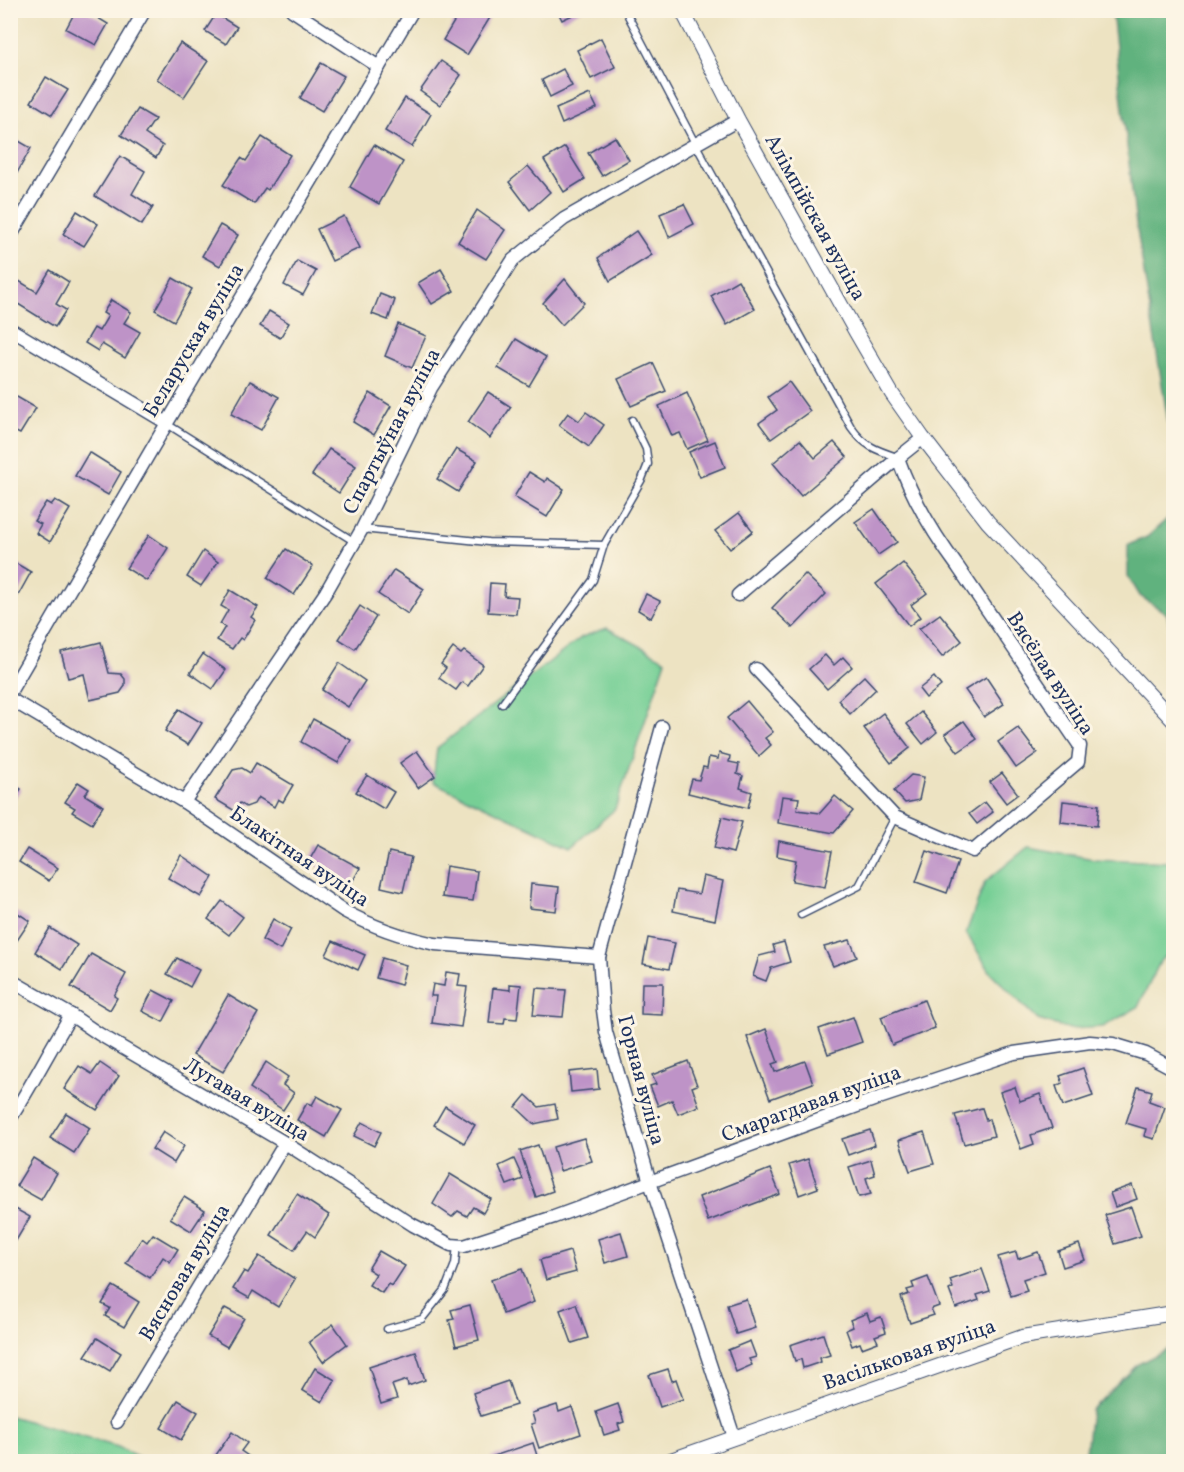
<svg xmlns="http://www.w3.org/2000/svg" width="1184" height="1472" viewBox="0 0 1184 1472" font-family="Vollkorn,serif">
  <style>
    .green { fill: #76cf95; stroke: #487f7a; stroke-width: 1.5 }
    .forest { fill: #60b27e; stroke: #3e706e; stroke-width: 1.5 }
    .building { fill: #be93c7 }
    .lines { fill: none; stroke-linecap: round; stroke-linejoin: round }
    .service-casing { stroke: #3a4a6d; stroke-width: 9 }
    .minor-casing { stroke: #3a4a6d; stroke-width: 15 }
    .tertiary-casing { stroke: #3a4a6d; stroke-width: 16 }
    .service { stroke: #fff; stroke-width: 6 }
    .minor { stroke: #fff; stroke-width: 12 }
    .tertiary { stroke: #fff; stroke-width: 14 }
    .labels { text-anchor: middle; stroke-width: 6; stroke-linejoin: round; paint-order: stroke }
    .street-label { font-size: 21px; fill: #1b2f5e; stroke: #fcf5e5 }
  </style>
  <rect width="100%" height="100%" fill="#fcf5e5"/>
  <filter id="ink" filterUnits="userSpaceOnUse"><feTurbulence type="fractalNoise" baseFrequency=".0167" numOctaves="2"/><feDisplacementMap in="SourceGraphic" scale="12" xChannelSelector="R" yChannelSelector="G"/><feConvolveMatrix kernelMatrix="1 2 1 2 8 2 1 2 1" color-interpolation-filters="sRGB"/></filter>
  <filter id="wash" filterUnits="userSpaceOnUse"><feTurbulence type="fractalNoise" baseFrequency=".008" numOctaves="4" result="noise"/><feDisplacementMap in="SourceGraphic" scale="24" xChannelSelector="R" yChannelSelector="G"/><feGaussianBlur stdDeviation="1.35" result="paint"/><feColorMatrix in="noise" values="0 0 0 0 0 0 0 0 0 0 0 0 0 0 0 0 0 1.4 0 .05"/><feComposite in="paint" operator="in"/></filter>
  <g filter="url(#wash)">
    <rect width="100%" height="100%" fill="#ede3c2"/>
    <g class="green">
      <path d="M607 628 666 660 615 809 572 847 433 782 437 748 582 637Z"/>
      <path d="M1028 847 1094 859 1173 862V950L1161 960 1138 1007 1103 1027 1070 1029 1038 1020 991 973 966 933 985 882Z"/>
      <path d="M10 1416 118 1447 147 1461H11Z"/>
    </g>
    <g class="forest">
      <path d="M1112 11H1173V447L1171 440 1135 217Z"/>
      <path d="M1173 508V640L1167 614 1140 596 1128 576V545L1147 537 1167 519Z"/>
      <path d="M1173 1346V1461H1085L1091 1410 1138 1364Z"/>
    </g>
    <g id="blocks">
      <g class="building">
        <path d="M76 10H85L108 24 96 45 66 29Z"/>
        <path d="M461 10H482L491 16 467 55 443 40Z"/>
        <path d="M557 10H583L562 20Z"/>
        <path d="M216 14 237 27 226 44 205 31Z"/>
        <path d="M601 38 615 67 591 79 577 50Z"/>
        <path d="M180 43 208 61 184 97 157 79Z"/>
        <path d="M441 61 461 75 440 105 420 91Z"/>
        <path d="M321 63 344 76 322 111 300 98Z"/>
        <path d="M563 69 572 86 550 97 542 80Z"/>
        <path d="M46 77 68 90 52 115 31 102Z"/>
        <path d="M590 94 597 108 562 124 556 109Z"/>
        <path d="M405 98 431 114 412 147 385 131Z"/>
        <path d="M138 109 155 119 145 134 163 146 156 158 121 135Z"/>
        <path d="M10 136 31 148 17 173 10 169Z"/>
        <path d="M262 137 290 155 268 190 265 188 254 204 223 185 241 158 246 161Z"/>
        <path d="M615 137 629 160 602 176 588 153Z"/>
        <path d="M374 145 403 162 379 204 350 187Z"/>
        <path d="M565 147 585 179 564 192 544 160Z"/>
        <path d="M120 156 145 171 132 194 153 207 142 225 95 196Z"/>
        <path d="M528 166 550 192 530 210 509 182Z"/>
        <path d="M684 204 694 224 669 237 660 214Z"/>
        <path d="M477 210 505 230 486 259 458 242Z"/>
        <path d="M77 211 98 224 84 246 63 234Z"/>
        <path d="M344 216 360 248 332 261 317 229Z"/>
        <path d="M220 225 238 235 220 266 202 256Z"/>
        <path d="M636 231 652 255 610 281 598 258Z"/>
        <path d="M297 261 316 271 303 295 284 285Z"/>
        <path d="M441 269 454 291 432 304 418 283Z"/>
        <path d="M50 270 69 282 56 304 66 310 55 327 10 299V294L19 281 37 292Z"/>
        <path d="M173 278 192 289 174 321 155 310Z"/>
        <path d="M565 279 584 303 562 325 543 303Z"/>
        <path d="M738 280 755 309 727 325 711 296Z"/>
        <path d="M380 294 395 300 388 320 372 314Z"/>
        <path d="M111 300 131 312 124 323 140 332 125 358 102 344 98 351 85 343 94 328 99 331 108 316 103 313Z"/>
        <path d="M269 311 289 323 280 338 260 326Z"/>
        <path d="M398 324 426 336 412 368 385 356Z"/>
        <path d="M516 339 546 357 529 386 498 368Z"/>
        <path d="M653 363 666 391 631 406 618 379Z"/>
        <path d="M250 381 279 397 261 430 231 414Z"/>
        <path d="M789 382 810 411 771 439 759 423 777 410 768 397Z"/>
        <path d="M488 392 511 407 490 438 468 422Z"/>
        <path d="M10 393 36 408 20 434 10 429Z"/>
        <path d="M370 393 391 406 374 435 353 422Z"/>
        <path d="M687 393 708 440 687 449 680 433 672 436 659 406Z"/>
        <path d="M586 412 604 425 589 447 559 425 568 413 579 421Z"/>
        <path d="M800 440 815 458 834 442 847 457 801 496 773 463Z"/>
        <path d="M715 441 725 467 700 477 689 452Z"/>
        <path d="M329 449 356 466 339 493 312 475Z"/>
        <path d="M456 449 477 461 458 492 437 479Z"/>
        <path d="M89 452 121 472 108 495 75 476Z"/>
        <path d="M529 472 545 482 547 478 564 489 547 517 514 497Z"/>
        <path d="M55 500 70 509 50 542 36 533 41 524 34 521 46 502 51 505Z"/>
        <path d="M874 509 897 542 878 555 855 522Z"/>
        <path d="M739 513 753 531 730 549 715 531Z"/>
        <path d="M149 535 168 548 147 581 126 568Z"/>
        <path d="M286 549 313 566 294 595 267 578Z"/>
        <path d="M203 551 218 562 201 586 187 577Z"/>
        <path d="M10 560 31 572 16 599 10 596Z"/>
        <path d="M903 563 927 593 911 605 920 617 909 626 876 584Z"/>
        <path d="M394 570 424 589 408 614 378 594Z"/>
        <path d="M805 574 826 594 793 628 772 608Z"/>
        <path d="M490 583 505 584 504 596 518 597 516 614 488 612Z"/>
        <path d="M230 590 258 607 251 617 255 620 243 640 240 638 232 649 217 640 225 627 220 624 228 610 221 606Z"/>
        <path d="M646 594 660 601 651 618 638 610Z"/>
        <path d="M360 606 376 617 355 649 339 639Z"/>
        <path d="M940 614 962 641 942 657 919 629Z"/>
        <path d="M101 642 109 673 121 674 125 679V686L120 693 90 700 84 674 68 678 61 652Z"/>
        <path d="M453 648 461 654 464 651 483 665 468 686 462 682 456 690 439 678 446 668 441 664Z"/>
        <path d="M203 654 226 670 213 689 190 673Z"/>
        <path d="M825 655 834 665 843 657 852 667 827 689 809 669Z"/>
        <path d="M339 663 365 681 348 707 322 690Z"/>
        <path d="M864 676 876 689 850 714 838 700Z"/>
        <path d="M934 677 941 686 926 698 919 689Z"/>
        <path d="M986 677 1004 704 984 717 965 690Z"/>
        <path d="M747 701 773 732 765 738 771 745 759 756 727 718Z"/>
        <path d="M179 709 202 723 188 745 165 731Z"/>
        <path d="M921 712 937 732 923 744 907 724Z"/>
        <path d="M883 713 910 748 891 763 864 728Z"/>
        <path d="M313 719 351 740 338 763 301 742Z"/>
        <path d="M964 721 977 739 958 752 945 734Z"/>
        <path d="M1018 728 1037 753 1016 768 998 742Z"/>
        <path d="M417 751 435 776 418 788 400 763Z"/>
        <path d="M719 753 730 756 729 762 739 764 737 774 743 776 740 788 752 792 748 808 688 793 692 779 699 780 703 767 707 768 709 757 718 759Z"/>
        <path d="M256 763 293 785 283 802 278 799 274 807 258 797 254 804 246 807 240 803 235 811 215 799 233 770 242 768 250 773Z"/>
        <path d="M1002 773 1018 794 1006 803 990 782Z"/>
        <path d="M367 775 394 792 384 809 356 792Z"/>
        <path d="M911 775 924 777 919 800 905 803 894 791Z"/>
        <path d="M78 782 89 789 85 795 103 806 92 824 72 812 75 808 65 802Z"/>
        <path d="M10 783 21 789 10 805Z"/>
        <path d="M782 796 799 798 797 810 820 813 835 796 853 811 834 833 778 823Z"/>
        <path d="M1063 801 1099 805 1097 826 1061 822Z"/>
        <path d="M985 802 993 812 977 824 969 814Z"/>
        <path d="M722 817 742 822 733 853 714 848Z"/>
        <path d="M779 841 832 851 825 887 792 881 796 860 777 856Z"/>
        <path d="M318 845 360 868 351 884 309 861Z"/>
        <path d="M27 849 58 868 49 881 19 862Z"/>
        <path d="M927 851 958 862 947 893 916 882Z"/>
        <path d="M389 852 411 857 403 892 381 887Z"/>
        <path d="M181 855 213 877 201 897 168 878Z"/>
        <path d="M446 866 477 871 473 901 442 897Z"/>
        <path d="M703 876 723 881 715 920 673 911 677 890 699 894Z"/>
        <path d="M531 884 559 887 556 911 529 908Z"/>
        <path d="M222 901 243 917 229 935 208 919Z"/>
        <path d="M10 908 30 921 16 942 10 939Z"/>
        <path d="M273 919 291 929 280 950 262 940Z"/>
        <path d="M50 928 77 945 62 969 35 952Z"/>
        <path d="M648 938 675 943 669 969 643 964Z"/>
        <path d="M850 940 857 957 833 966 824 947Z"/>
        <path d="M333 941 365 955 358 970 326 955Z"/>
        <path d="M784 942 790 962 771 968 766 981 753 976 759 956 775 952 773 945Z"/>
        <path d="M91 954 126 974 114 996 117 998 110 1010 71 987Z"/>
        <path d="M177 958 199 970 190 987 167 974Z"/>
        <path d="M382 958 406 965 401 985 376 978Z"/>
        <path d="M446 972 460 974 458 986 467 987 461 1027 432 1023 436 996H431L433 984 444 986Z"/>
        <path d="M642 983H663L662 1015 641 1014Z"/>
        <path d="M510 984 521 985 517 1019 505 1018 504 1024 489 1023 493 988 510 990Z"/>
        <path d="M536 988 566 990 563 1017 533 1015Z"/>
        <path d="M153 990 174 1001 163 1022 142 1011Z"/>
        <path d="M228 995 258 1013 223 1072 193 1055Z"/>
        <path d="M924 1000 935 1028 892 1045 881 1017Z"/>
        <path d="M853 1017 862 1042 828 1054 819 1029Z"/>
        <path d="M766 1029 778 1062 772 1064 775 1072 805 1061 813 1083 770 1099 747 1037Z"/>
        <path d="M688 1061 697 1085 692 1087 699 1106 678 1114 672 1100 658 1106 650 1086 656 1084 652 1075Z"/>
        <path d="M266 1062 288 1077 283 1085 294 1093 283 1110 250 1088Z"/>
        <path d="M100 1063 119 1076 97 1110 64 1089 79 1066 92 1074Z"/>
        <path d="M1083 1068 1093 1096 1063 1106 1056 1086 1063 1083 1060 1076Z"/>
        <path d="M597 1069 599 1089 571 1092 569 1072Z"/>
        <path d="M1015 1087 1020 1101 1040 1094 1052 1128 1031 1135 1034 1144 1021 1149 1000 1092Z"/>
        <path d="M1138 1087 1152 1091 1149 1101 1165 1107 1154 1139 1144 1136 1146 1129 1126 1123Z"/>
        <path d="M526 1095 539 1107 555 1104 558 1119 534 1124 516 1107Z"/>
        <path d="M317 1096 342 1110 326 1137 297 1120 307 1103 312 1105Z"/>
        <path d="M445 1106 475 1125 464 1143 434 1125Z"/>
        <path d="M982 1108 986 1120 989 1119 994 1136 964 1144 955 1115Z"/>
        <path d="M66 1113 90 1128 74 1153 50 1138Z"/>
        <path d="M362 1122 381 1132 374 1146 354 1136Z"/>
        <path d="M870 1130 875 1145 848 1155 842 1139Z"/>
        <path d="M163 1132 184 1146 174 1163 152 1149Z"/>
        <path d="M924 1132 934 1164 910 1171 899 1140Z"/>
        <path d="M584 1138 592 1161 560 1171 553 1147Z"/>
        <path d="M538 1145 553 1191 536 1197 520 1151Z"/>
        <path d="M33 1158 57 1173 41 1200 16 1186Z"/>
        <path d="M514 1159 523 1179 507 1185 499 1166Z"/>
        <path d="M808 1159 818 1188 799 1195 789 1165Z"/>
        <path d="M871 1160 875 1175 866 1178 871 1194 859 1197 849 1167Z"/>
        <path d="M770 1169 780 1194 708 1221 699 1197Z"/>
        <path d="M450 1174 491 1199 483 1213 473 1207 467 1216 458 1211 452 1217 433 1204Z"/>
        <path d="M1132 1185 1137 1199 1115 1207 1110 1193Z"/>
        <path d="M297 1194 329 1215 315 1237 307 1231 294 1250 271 1235Z"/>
        <path d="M184 1197 205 1210 191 1231 170 1218Z"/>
        <path d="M10 1206 30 1217 14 1244 10 1242Z"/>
        <path d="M1131 1207 1141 1236 1115 1244 1105 1215Z"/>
        <path d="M621 1232 628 1256 605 1263 598 1239Z"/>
        <path d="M153 1234 178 1249 170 1262 163 1257 150 1278 126 1263 142 1238 147 1242Z"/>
        <path d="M1079 1244 1085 1260 1063 1267 1058 1251Z"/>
        <path d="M379 1251 405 1266 392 1286 388 1284 382 1293 369 1285 376 1274 368 1269Z"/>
        <path d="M570 1251 576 1272 546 1280 540 1260Z"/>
        <path d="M1016 1252 1018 1259 1038 1252 1045 1272 1023 1279 1027 1291 1011 1296 998 1257Z"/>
        <path d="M259 1256 295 1279 278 1307 253 1291 249 1298 233 1289 244 1271 248 1273Z"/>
        <path d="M522 1269 534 1302 503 1314 491 1280Z"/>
        <path d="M982 1269 990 1291 977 1295 979 1300 956 1308 949 1290 953 1288 950 1280Z"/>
        <path d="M928 1277 939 1306 931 1309 934 1315 910 1323 901 1297 909 1294 907 1290 914 1288 912 1283Z"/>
        <path d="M113 1286 139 1302 124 1327 105 1316 110 1308 102 1304Z"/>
        <path d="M746 1299 755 1328 736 1334 727 1305Z"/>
        <path d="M576 1304 588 1338 572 1343 560 1310Z"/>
        <path d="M470 1305 479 1340 456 1346 449 1320 454 1319 451 1310Z"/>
        <path d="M225 1308 244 1318 227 1347 208 1336Z"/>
        <path d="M867 1313 870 1321 881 1317 886 1332 875 1336 878 1342 862 1348 860 1343 852 1346 846 1330 853 1327 850 1320Z"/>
        <path d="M333 1324 347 1344 323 1362 309 1342Z"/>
        <path d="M823 1334 830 1355 820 1358 821 1362 803 1368 801 1359 795 1361 790 1345Z"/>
        <path d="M97 1338 121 1353 110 1371 85 1356Z"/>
        <path d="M750 1341 756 1357 749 1359 752 1365 736 1372 728 1350Z"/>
        <path d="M416 1352 425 1380 408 1386 407 1380 392 1385 397 1399 381 1404 369 1367Z"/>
        <path d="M315 1368 335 1380 322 1402 302 1390Z"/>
        <path d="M668 1369 672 1381 676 1379 683 1399 660 1407 649 1375Z"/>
        <path d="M508 1381 516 1405 481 1416 473 1393Z"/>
        <path d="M178 1400 198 1412 181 1440 161 1428Z"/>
        <path d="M618 1404 624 1422 618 1424 620 1430 604 1435 596 1412Z"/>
        <path d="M557 1405 559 1412 572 1407 581 1434 539 1448 531 1424 535 1423 532 1413Z"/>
        <path d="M232 1432 247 1443 241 1451 251 1458 248 1462H211Z"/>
        <path d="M533 1443 539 1462H492L491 1457Z"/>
      </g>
    </g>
  </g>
  <g filter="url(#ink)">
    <use href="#blocks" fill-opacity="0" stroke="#3a4a6d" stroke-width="1.5"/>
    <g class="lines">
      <defs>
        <g id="service">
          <path d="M625 10 696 145 851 427C864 446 876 450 897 457"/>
          <path d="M167 424 355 542"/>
          <path d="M362 529 488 542 604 545 642 479 648 464 646 449 632 420"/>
          <path d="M502 704 593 580 604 545"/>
          <path d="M801 915 859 886 895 817"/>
          <path d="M387 1329 422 1319 445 1290 455 1264 457 1245"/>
        </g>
        <g id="minor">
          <path d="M292 10 379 67"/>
          <path d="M10 237 145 10"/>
          <path d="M10 329 167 423"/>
          <path d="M738 595 898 458 923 438"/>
          <path d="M756 669 895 817 973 851 1078 762 1080 746 958 567C932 532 912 498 898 458"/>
          <path d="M10 692 167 423 413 10"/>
          <path d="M10 699 184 802 344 911C373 927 402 937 435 944L599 957"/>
          <path d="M662 727 599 957 603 1010 606 1032 650 1182 734 1437"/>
          <path d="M184 802 326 592 362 529 431 388 513 260 564 219 738 120"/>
          <path d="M10 980 71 1015 99 1034 285 1143 413 1225 451 1245 464 1246 554 1217 879 1098 1014 1053 1090 1042 1113 1044 1146 1054 1174 1069"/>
          <path d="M10 1119C32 1085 50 1049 71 1015"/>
          <path d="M117 1422 285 1143"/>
        </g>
        <g id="tertiary">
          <path d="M682 10 738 120 856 332 892 394 923 438 988 522 1174 721"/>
          <path d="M665 1462 1022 1337 1174 1313"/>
        </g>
      </defs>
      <use href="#service" class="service-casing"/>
      <use href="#minor" class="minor-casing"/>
      <use href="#tertiary" class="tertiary-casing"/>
      <use href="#service" class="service"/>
      <use href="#minor" class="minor"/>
      <use href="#tertiary" class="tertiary"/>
    </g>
  </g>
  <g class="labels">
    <g class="street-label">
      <text transform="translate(816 217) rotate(61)" y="7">Алімпійская вуліца</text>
      <text transform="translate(193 340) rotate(-59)" y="7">Беларуская вуліца</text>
      <text transform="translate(391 431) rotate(-62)" y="7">Спартыўная вуліца</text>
      <text transform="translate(1051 673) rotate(57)" y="7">Вясёлая вуліца</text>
      <text transform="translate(300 856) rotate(34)" y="7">Блакітная вуліца</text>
      <text transform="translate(642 1080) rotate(75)" y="7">Горная вуліца</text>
      <text transform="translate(247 1099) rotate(31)" y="7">Лугавая вуліца</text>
      <text transform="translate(811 1103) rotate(-20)" y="7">Смарагдавая вуліца</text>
      <text transform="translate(184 1272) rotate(-59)" y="7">Вясновая вуліца</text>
      <text transform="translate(909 1354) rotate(-19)" y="7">Васільковая вуліца</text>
    </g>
  </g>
  <rect width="1184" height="1472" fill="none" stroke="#fcf5e5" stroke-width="36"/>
</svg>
